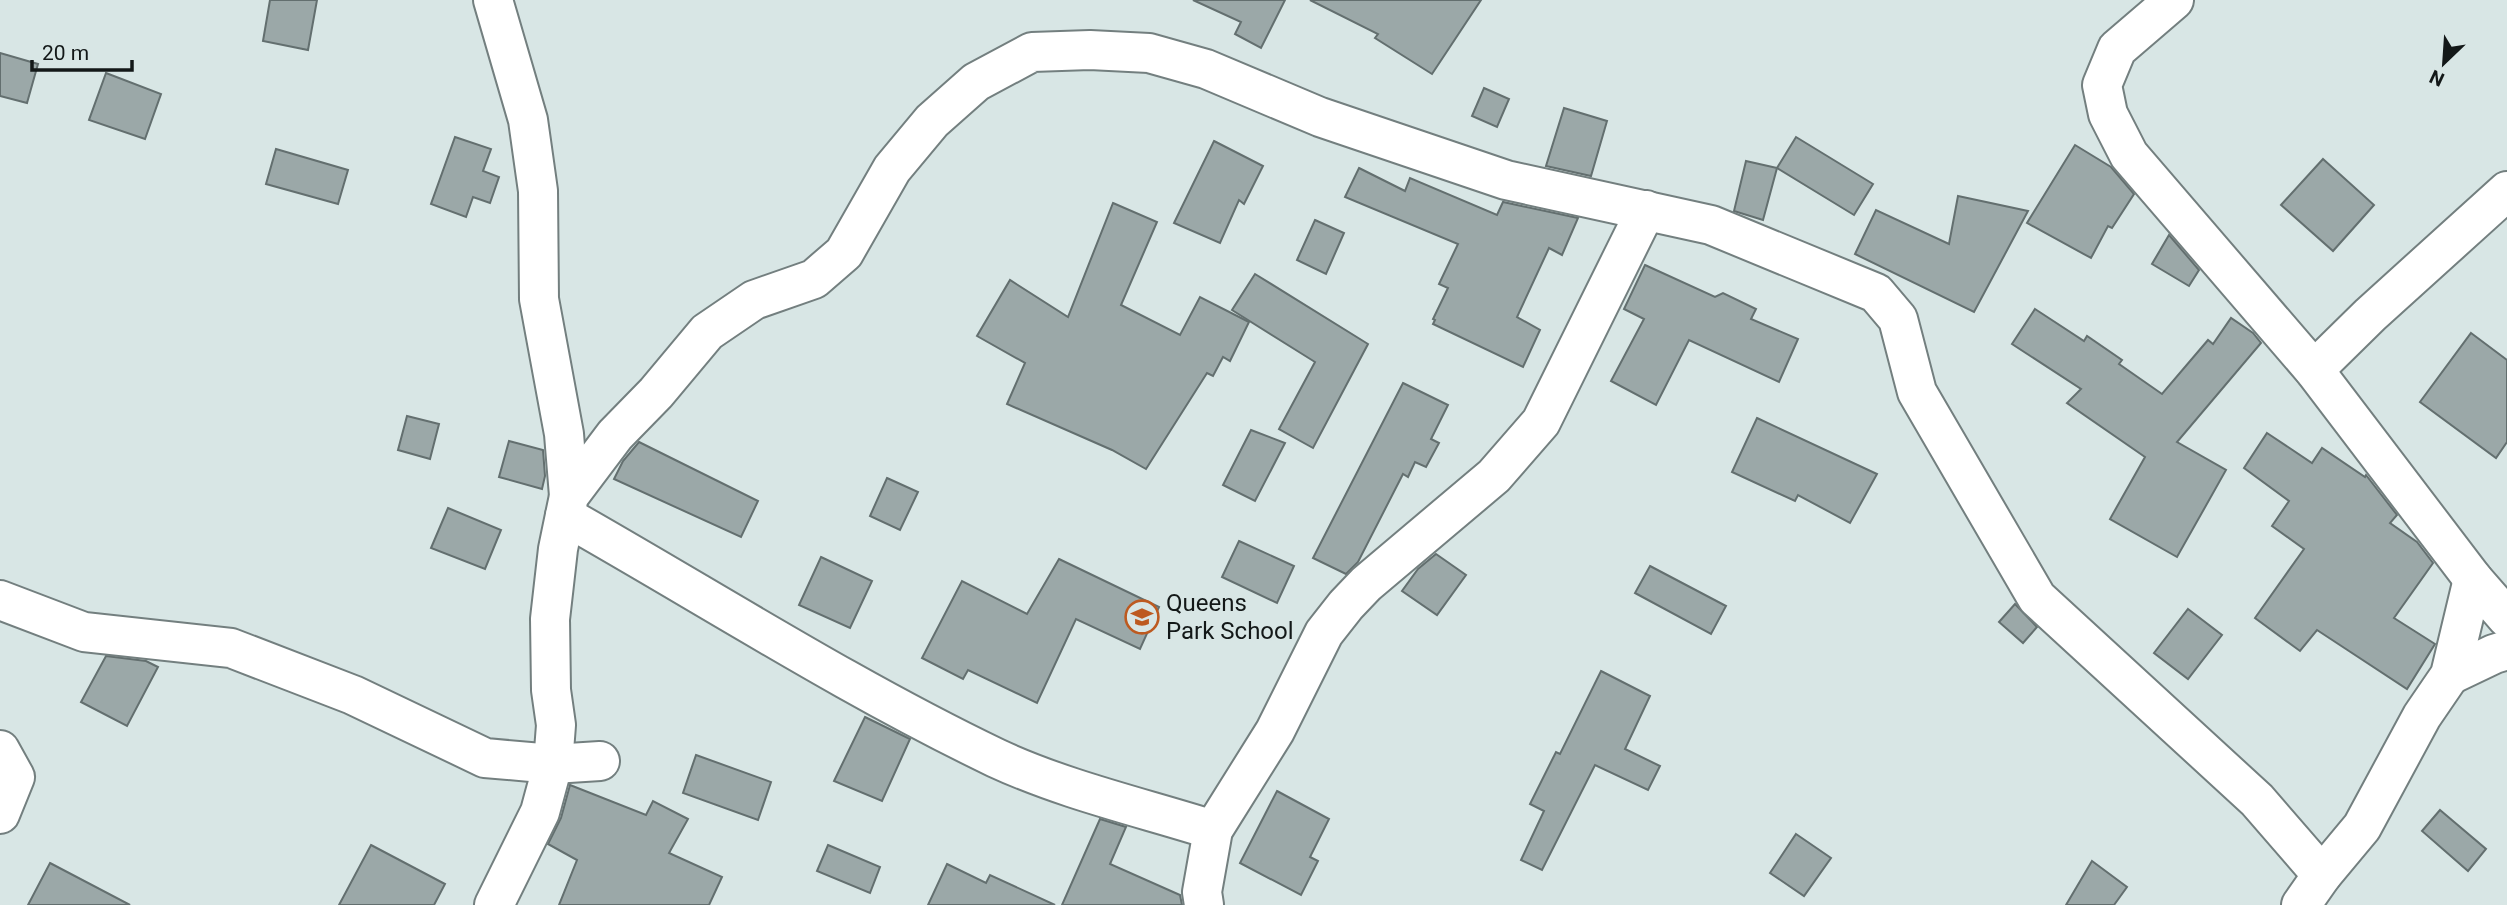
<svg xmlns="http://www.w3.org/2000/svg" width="2507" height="905" viewBox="0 0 2507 905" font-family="Roboto,sans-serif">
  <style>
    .building { fill: #9ba8a8; stroke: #636f6f; stroke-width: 2 }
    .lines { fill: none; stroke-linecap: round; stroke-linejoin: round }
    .minor-casing { stroke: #737f7f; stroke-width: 42 }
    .minor { stroke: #fff; stroke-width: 38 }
    .labels { text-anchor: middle; stroke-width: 5; stroke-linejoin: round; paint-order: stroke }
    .poi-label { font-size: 24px; fill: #131818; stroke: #d8e6e5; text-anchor: start }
  </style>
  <rect width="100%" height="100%" fill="#d8e6e5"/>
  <g class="building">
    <path d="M270 0H317L308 50 263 41Z"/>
    <path d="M1193 0H1285L1261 48 1235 34 1241 22Z"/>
    <path d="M1310 0H1481L1432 74 1375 38 1378 34Z"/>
    <path d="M0 53 38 64 27 103 0 96Z"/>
    <path d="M106 73 161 94 145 139 89 120Z"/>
    <path d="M1484 88 1509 99 1497 127 1472 116Z"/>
    <path d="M1564 108 1607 121 1591 176 1546 166Z"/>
    <path d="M455 137 491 149 483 171 499 177 490 203 473 197 466 217 431 204Z"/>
    <path d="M1796 137 1873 184 1854 215 1777 168Z"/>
    <path d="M1214 141 1263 166 1244 204 1239 200 1220 243 1174 223Z"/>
    <path d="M2075 145 2111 167 2134 194 2112 228 2108 226 2091 258 2027 223Z"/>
    <path d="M276 149 348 170 338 204 266 184Z"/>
    <path d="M2323 159 2374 205 2333 251 2281 205Z"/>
    <path d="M1746 161 1777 168 1763 220 1734 211Z"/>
    <path d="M1359 168 1405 191 1410 178 1497 215 1503 202 1578 218 1562 255 1549 248 1517 317 1540 330 1523 367 1433 324 1435 320 1433 319 1448 288 1439 284 1458 244 1345 197Z"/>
    <path d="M1958 196 2028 211 1974 312 1855 254 1876 210 1949 244Z"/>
    <path d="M1113 203 1157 222 1121 305 1180 335 1200 297 1249 322 1230 361 1223 357 1213 376 1207 373 1146 469 1112 450 1007 404 1025 363 977 336 1010 280 1068 317Z"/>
    <path d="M1315 220 1344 233 1326 274 1297 260Z"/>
    <path d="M2169 235 2199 270 2189 286 2152 264Z"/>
    <path d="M1645 265 1715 297 1723 293 1756 309 1751 319 1798 339 1779 382 1689 340 1656 405 1611 381 1644 319 1624 309Z"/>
    <path d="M1255 274 1368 344 1313 448 1279 429 1315 362 1232 310Z"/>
    <path d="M2035 309 2084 341 2087 336 2122 360 2119 364 2162 394 2208 340 2213 344 2231 318 2253 333 2261 343 2177 442 2226 470 2177 557 2110 519 2145 457 2067 403 2081 389 2012 344Z"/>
    <path d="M2471 333 2507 360V442L2496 458 2420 402Z"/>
    <path d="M1403 383 1448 405 1431 439 1439 443 1426 467 1415 462 1408 477 1403 474 1358 562 1346 574 1313 558Z"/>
    <path d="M407 416 439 424 430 459 398 450Z"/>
    <path d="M1757 418 1877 474 1850 523 1798 495 1795 501 1732 472Z"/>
    <path d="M1251 430 1285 443 1255 501 1223 485Z"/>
    <path d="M2267 433 2312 463 2322 448 2365 477 2366 475 2397 515 2390 523 2417 542 2433 563 2394 618 2435 644 2407 689 2317 630 2300 651 2255 618 2304 549 2272 526 2289 501 2244 468Z"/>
    <path d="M509 441 543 450 545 476 542 489 499 477Z"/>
    <path d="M639 442 758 501 741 537 614 479 623 461Z"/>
    <path d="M887 478 918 492 900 530 870 516Z"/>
    <path d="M448 508 501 530 485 569 431 548Z"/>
    <path d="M1239 541 1294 566 1277 603 1222 577Z"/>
    <path d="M1436 554 1466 575 1437 615 1402 591 1418 569Z"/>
    <path d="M821 557 872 581 850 628 799 605Z"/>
    <path d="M1059 559 1159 607 1140 649 1076 619 1037 703 968 670 963 679 922 658 962 581 1027 614Z"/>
    <path d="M1650 566 1726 606 1711 634 1635 593Z"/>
    <path d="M2015 604 2037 627 2023 643 1999 622Z"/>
    <path d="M2188 609 2222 635 2188 679 2154 653Z"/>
    <path d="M106 656 146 661 158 667 127 726 81 702Z"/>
    <path d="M1601 671 1650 696 1625 749 1660 766 1648 790 1595 765 1542 870 1521 860 1544 811 1530 804 1556 752 1560 754Z"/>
    <path d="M865 717 910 739 882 801 834 781Z"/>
    <path d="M696 755 771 782 758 820 683 793Z"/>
    <path d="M570 785 646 815 653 801 688 819 669 853 722 877 709 905H559L577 860 548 844 561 818Z"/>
    <path d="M1277 791 1329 819 1310 857 1318 861 1301 895 1240 863Z"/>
    <path d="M2440 810 2486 849 2468 871 2422 831Z"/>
    <path d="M1100 819 1126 827 1110 864 1180 895 1182 905H1062Z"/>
    <path d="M1796 834 1831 858 1804 896 1770 873Z"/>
    <path d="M371 845 445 884 434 905H339Z"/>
    <path d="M828 845 880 867 870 893 817 871Z"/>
    <path d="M2092 861 2127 887 2114 905H2066Z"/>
    <path d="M50 863 130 905H28Z"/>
    <path d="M947 864 986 883 990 875 1055 905H928Z"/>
  </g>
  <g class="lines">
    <defs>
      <g id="minor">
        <path d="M493 0 528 120 538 191 539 299 564 434 569 496"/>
        <path d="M2174 0 2117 49 2102 85 2108 114 2129 155 2314 370 2473 579 2507 618"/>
        <path d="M2314 370 2370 315 2507 191"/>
        <path d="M565 516C708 597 848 687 996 758 1065 790 1140 807 1213 830"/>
        <path d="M0 600 84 632 231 648 353 695 485 758 553 764 600 761"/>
        <path d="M2450 675 2494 654 2507 650"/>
        <path d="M0 750 15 777 0 814"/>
        <path d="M494 905 540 812 553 764 556 725 551 690 550 619 558 549 569 496 615 435 656 393 707 332 754 300 814 279 844 253 892 169 932 121 976 82 1032 52 1090 50 1149 53 1206 69 1320 117 1506 180 1711 225 1876 293 1898 319 1917 392 2037 598 2257 800 2322 875"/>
        <path d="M1204 905 1202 892 1213 830 1275 731 1324 633 1346 605 1366 584 1494 476 1541 422 1646 210"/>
        <path d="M2301 905 2322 875 2362 827 2422 716 2450 675 2473 579"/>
      </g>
    </defs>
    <use href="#minor" class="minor-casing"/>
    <use href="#minor" class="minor"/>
  </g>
  <defs>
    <symbol id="school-ring" viewBox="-11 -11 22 22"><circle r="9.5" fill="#d8e6e5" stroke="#bd5a20" stroke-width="1.5"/><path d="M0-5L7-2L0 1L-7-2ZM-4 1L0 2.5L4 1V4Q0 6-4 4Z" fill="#bd5a20"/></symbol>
  </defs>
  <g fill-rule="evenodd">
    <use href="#school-ring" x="1123" y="598" width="38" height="38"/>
  </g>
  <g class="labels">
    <g class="poi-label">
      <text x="1166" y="611">Queens<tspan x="1166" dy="28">Park School</tspan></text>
    </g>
  </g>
  <g transform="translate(2444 63) rotate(205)" stroke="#d8e6e5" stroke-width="5" paint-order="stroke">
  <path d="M0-5L12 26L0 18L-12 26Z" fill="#131818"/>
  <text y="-10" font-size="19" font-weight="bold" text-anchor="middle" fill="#131818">N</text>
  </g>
  <path d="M32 60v10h100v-10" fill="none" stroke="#131818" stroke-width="3.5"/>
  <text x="42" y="60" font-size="21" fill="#131818" stroke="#d8e6e5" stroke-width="5" paint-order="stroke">20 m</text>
</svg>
